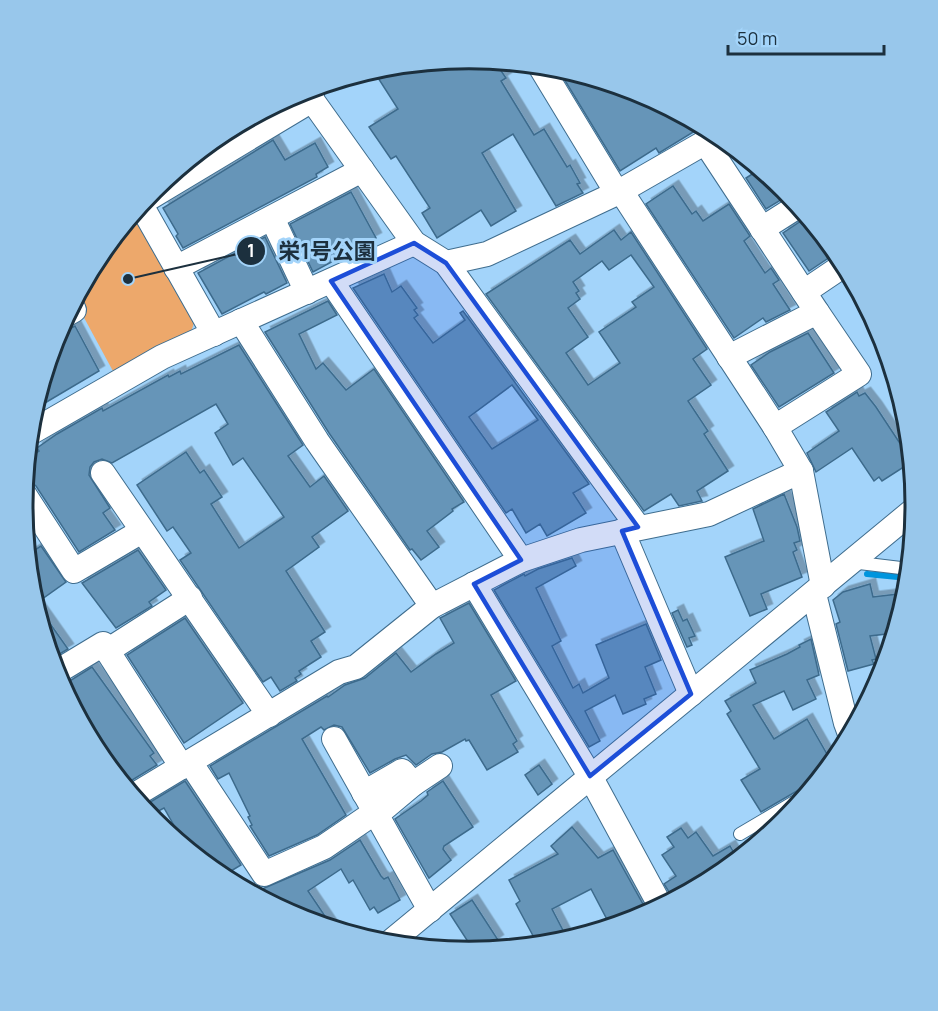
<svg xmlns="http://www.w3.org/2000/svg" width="938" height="1011" viewBox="0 0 938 1011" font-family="Manrope,'Noto Sans JP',sans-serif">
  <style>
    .green { fill: #eda86b }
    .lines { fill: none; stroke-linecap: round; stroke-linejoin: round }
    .stream { stroke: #0095de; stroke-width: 6 }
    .building { fill: #6695b8; stroke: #3d6b8c; stroke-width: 1.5; fill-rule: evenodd; filter: url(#shadow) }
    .lane-casing { stroke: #3f6d8e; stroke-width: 14 }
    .street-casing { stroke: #3f6d8e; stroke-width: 26 }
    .lane { stroke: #fff; stroke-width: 12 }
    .street { stroke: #fff; stroke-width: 24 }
    .marked { fill: #1d4ed8; fill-opacity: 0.2; stroke: #1d4ed8; stroke-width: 4.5; stroke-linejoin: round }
    .rim { fill: none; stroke: #1c303e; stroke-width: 3 }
    .leader { fill: none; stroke: #1c303e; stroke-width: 2 }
    .callout-dot { fill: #1c303e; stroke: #a3d4fa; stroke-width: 2 }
    .mark-label { font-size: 18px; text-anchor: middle; font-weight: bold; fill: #fff }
    .callout-label { font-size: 22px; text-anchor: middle; font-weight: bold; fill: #1c303e; stroke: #a3d4fa; stroke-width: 6; stroke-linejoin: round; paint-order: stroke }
  </style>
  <defs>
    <filter id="shadow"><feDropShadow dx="5.5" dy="-5.5" stdDeviation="0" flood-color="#0004"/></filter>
  </defs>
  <rect width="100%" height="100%" fill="#a3d4fa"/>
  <path class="green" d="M129 221 140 225 194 323 191 332 114 373 75 301 98 257Z"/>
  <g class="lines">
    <path class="stream" d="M867 574 908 578"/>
  </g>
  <g class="building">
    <path d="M469 59 495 62 506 78 501 81 534 135 544 129 567 167 570 165 580 183 577 184 583 193 556 206 513 134 482 153 516 211 491 226 481 210 437 238 422 213 430 208 396 156 391 159 369 127 398 109 373 70 382 68Z"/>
    <path d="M566 71 640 93 688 119 695 131 659 153 656 148 620 171 561 74Z"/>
    <path d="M273 140 285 160 315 143 328 167 316 174 317 177 183 248 176 236 178 234 163 208Z"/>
    <path d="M760 169 789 195 766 209 746 178Z"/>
    <path d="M673 186 692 214 696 211 703 221 729 204 750 236 744 241 765 273 771 268 779 280 773 284 790 310 766 322 763 318 734 338 646 204Z"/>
    <path d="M351 192 376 238 313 272 290 224Z"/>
    <path d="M807 217 833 255 809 271 783 233Z"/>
    <path d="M614 230 621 240 631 232 707 349 693 359 711 385 688 401 708 431 704 434 728 471 697 491 702 501 679 506 671 494 644 511 486 294 570 240 580 254ZM631 255 654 287 632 302 636 307 599 332 620 363 588 385 566 353 588 337 568 308 580 299 576 293 579 291 573 282 602 261 609 270Z"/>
    <path d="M265 237 287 283 266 294 264 292 222 314 198 273Z"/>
    <path d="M384 274 392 292 401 286 417 308 414 310 418 315 414 318 433 343 465 320 460 313 463 311 589 484 573 493 586 513 547 536 540 524 526 533 512 509 506 513 353 288ZM512 385 538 420 492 449 469 417Z"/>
    <path d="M328 301 337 315 299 334 316 369 323 363 346 390 374 369 464 502 452 509 453 511 427 531 439 547 421 560 412 549 410 550 329 433 265 332Z"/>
    <path d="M75 326 99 371 33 410 56 336Z"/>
    <path d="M808 333 834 373 779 407 751 365 770 352Z"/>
    <path d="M239 345 303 445 288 456 310 487 324 476 348 511 312 537 319 547 286 571 325 632 311 641 321 657 299 671 301 674 295 678 297 681 280 691 271 677 263 682 180 560 191 553 173 527 167 531 137 485 186 452 200 473 204 470 222 497 211 504 239 548 284 517 243 458 233 465 215 433 228 424 216 404 112 463 102 459 94 462 90 467 89 475 110 508 103 513 115 530 79 552 36 486 31 482 25 480 27 459 39 451 37 448 57 434 102 408 103 411 168 375 169 377 180 371 181 374Z"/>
    <path d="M857 392 859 396 865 393 876 407 907 454 905 455 910 463 882 481 879 477 874 481 852 448 816 472 807 453 839 431 826 412Z"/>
    <path d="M784 494 797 527 800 541 794 543 797 550 793 552 802 577 761 594 767 609 750 616 725 557 764 541 753 509Z"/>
    <path d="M41 546 66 582 35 604 31 592 27 555Z"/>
    <path d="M138 550 166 590 149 602 152 606 116 628 82 583Z"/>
    <path d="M572 558 576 566 536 588 561 641 552 646 573 688 579 684 583 693 609 678 596 645 646 624 661 660 645 667 656 694 644 699 646 704 623 714 615 695 585 711 600 741 589 747 494 590 524 574 525 576 538 569Z"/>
    <path d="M870 584 873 597 907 593 895 633 870 636 876 659 872 660 874 664 848 671 836 624 840 622 833 600 843 592Z"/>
    <path d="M469 603 516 681 491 695 517 741 513 744 518 752 487 770 469 740 466 741 465 739 442 752 432 754 416 765 406 755 395 759 370 773 342 727 334 725 324 730 321 727 302 739 346 815 317 835 269 856 250 826 252 825 248 817 250 816 229 773 218 779 210 766 327 696 328 697 345 685 365 678 396 653 411 672 436 654 454 643 440 618Z"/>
    <path d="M39 608 68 649 51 659 36 609Z"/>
    <path d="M678 610 683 621 687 619 695 636 689 638 692 645 687 647 672 613Z"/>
    <path d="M185 618 243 703 184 743 127 655Z"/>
    <path d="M811 639 819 675 807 680 816 699 793 710 784 691 753 705 774 739 807 719 832 763 811 789 807 787 802 788 761 812 741 780 760 769 727 714 731 711 725 701 756 683 750 670 787 654 800 647 799 645Z"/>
    <path d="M92 667 154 753 150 756 157 765 124 785 98 753 67 695 73 689 68 682Z"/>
    <path d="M539 765 552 784 538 795 525 775Z"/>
    <path d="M185 781 241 865 221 877 188 850 164 808 149 816 142 807Z"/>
    <path d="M443 781 473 827 444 846 443 849 451 860 429 878 395 819 421 801 428 795 427 792Z"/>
    <path d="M572 827 598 858 613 850 644 906 633 911 637 919 611 927 591 889 552 909 568 940 538 945 516 904 520 901 509 880 558 854 551 846Z"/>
    <path d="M681 828 688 838 696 832 713 856 730 846 738 860 717 877 674 900 664 884 676 876 662 855 674 847 667 837Z"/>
    <path d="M360 840 381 876 384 879 388 877 400 900 378 913 374 907 370 910 353 880 349 883 341 869 308 891 333 928 298 918 272 904 262 889 330 860Z"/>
    <path d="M472 900 498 940 482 951H474L450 914Z"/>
  </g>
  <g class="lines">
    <defs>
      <g id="lane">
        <path d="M851 562 909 569"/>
        <path d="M740 834 806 795"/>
      </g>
      <g id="street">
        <path d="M540 66 617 193"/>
        <path d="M312 89V100L414 243 446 263 638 527"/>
        <path d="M705 142 817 312"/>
        <path d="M621 191 775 427 801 471 823 586"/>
        <path d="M144 201 312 100"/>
        <path d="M141 205 214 334"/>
        <path d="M272 218 307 292"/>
        <path d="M762 229 798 206"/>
        <path d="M446 263 487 254 617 193 718 135"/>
        <path d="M176 268 362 170"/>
        <path d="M331 281 521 560"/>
        <path d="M804 292 844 265"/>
        <path d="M67 314 74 310 72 306"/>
        <path d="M241 321 317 441 432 606"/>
        <path d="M729 357 817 312 859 374 775 427"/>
        <path d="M30 433 162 357 414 243"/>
        <path d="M103 473 269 715"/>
        <path d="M24 494 74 571 142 531"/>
        <path d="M622 531 691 694"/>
        <path d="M474 584 590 776 661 907"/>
        <path d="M814 594 846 723 850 734"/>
        <path d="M107 651 190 598"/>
        <path d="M55 673 103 644 182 767"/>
        <path d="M334 739 430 910"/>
        <path d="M190 762 264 874 324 847 368 817 376 815 413 784 440 766"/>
        <path d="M364 793 402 771 413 784"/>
        <path d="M133 796 339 672 356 667 432 606 521 560 581 540 709 514 801 471"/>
        <path d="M388 944 915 509"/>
      </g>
    </defs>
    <use href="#lane" class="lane-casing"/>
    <use href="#street" class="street-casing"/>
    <use href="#lane" class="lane"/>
    <use href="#street" class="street"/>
  </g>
  <path class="marked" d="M414 243 446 263 638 527 622 531 691 694 590 776 474 584 521 560 331 281Z"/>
  <path d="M0 0H938V1011H0ZM33 505a436 436 0 1 1 872 0a436 436 0 1 1-872 0Z" fill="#98c7eb" fill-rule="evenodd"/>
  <path class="rim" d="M33 505a436 436 0 1 1 872 0a436 436 0 1 1-872 0Z"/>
  <path class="leader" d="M128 279L251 251"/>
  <g class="callout-dot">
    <circle cx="128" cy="279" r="6"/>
    <circle cx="251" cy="251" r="15"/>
  </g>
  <g class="mark-label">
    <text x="251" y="257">1</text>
  </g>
  <g class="callout-label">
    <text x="327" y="259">栄1号公園</text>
  </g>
  <path d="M728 45v9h156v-9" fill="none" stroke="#1c303e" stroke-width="3"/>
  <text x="737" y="45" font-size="18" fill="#1c303e" stroke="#a3d4fa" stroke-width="4.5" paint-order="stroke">50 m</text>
</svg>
